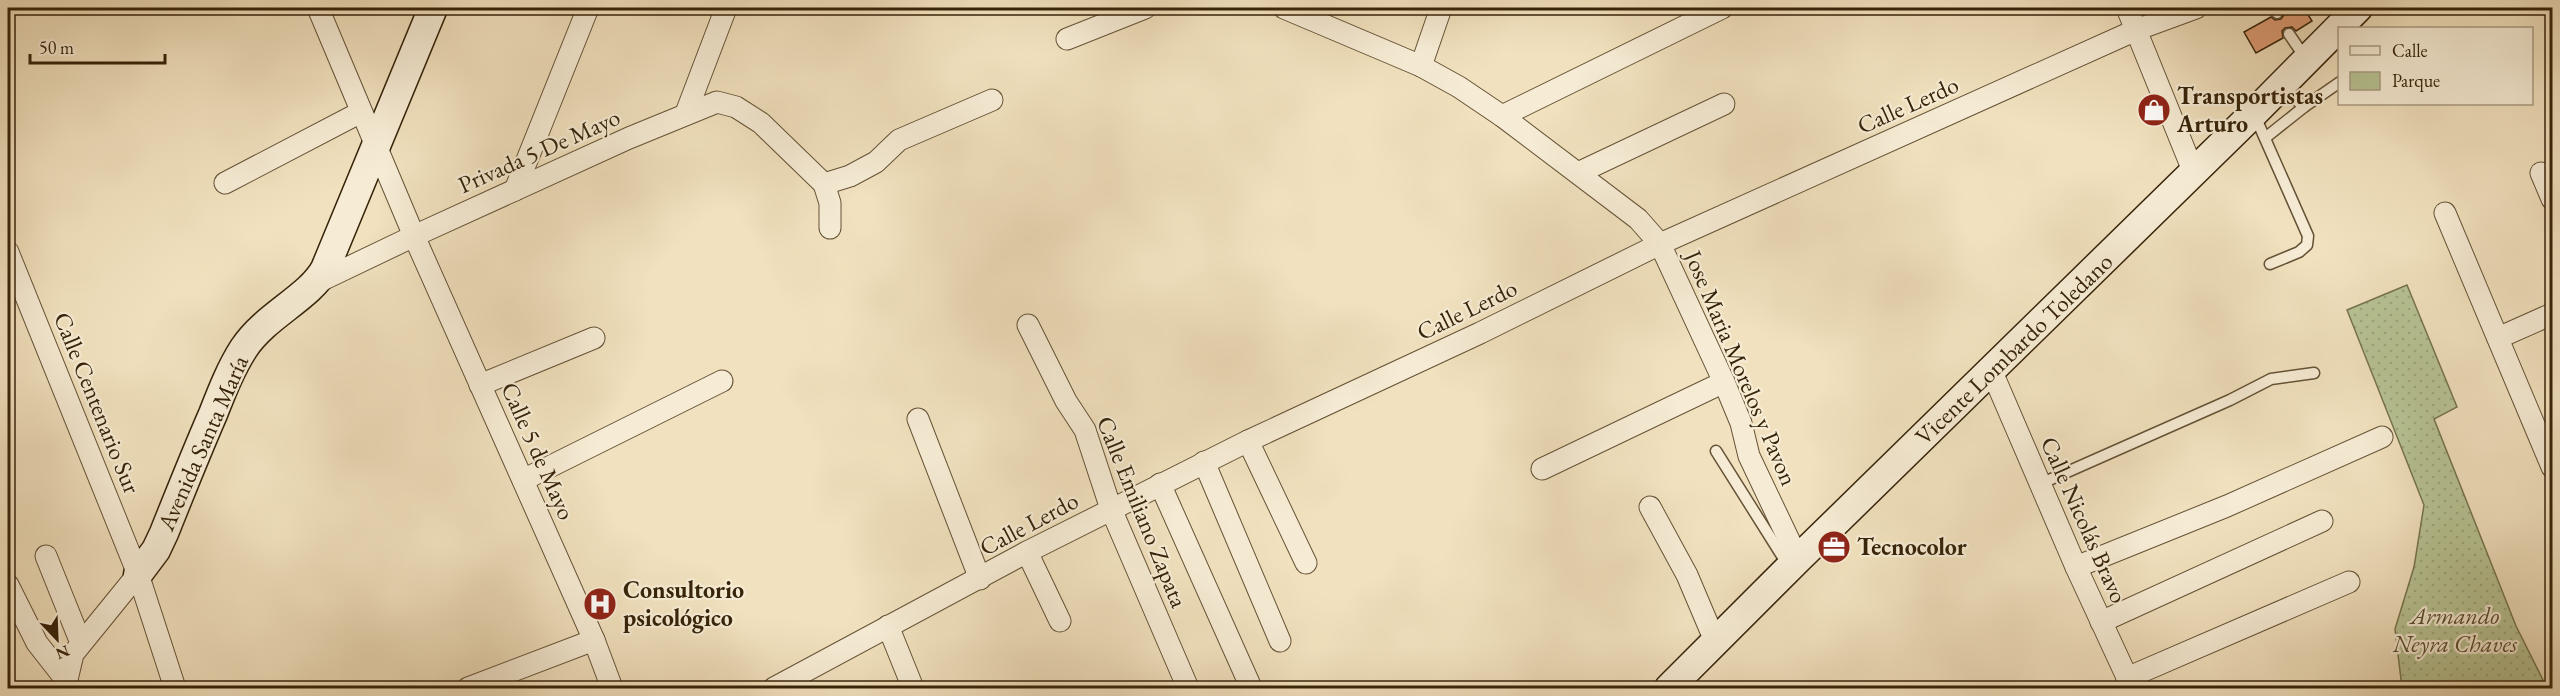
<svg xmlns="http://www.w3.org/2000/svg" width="2560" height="696" viewBox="0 0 2560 696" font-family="'EB Garamond',serif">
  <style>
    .green { fill: url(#green-dots); stroke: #76734e; stroke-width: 1.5 }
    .building { fill: #e09d75; stroke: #362309; stroke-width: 1.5 }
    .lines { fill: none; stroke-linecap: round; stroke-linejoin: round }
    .service-casing { stroke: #655236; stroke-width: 13 }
    .minor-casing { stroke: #655236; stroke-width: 23 }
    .secondary-casing { stroke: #362309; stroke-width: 31 }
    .service { stroke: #f6ecd5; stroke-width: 10 }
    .minor { stroke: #f6ecd5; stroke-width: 21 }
    .secondary { stroke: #f6ecd5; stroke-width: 28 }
    .labels { text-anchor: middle; stroke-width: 4.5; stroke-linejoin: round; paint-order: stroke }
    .poi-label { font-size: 24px; font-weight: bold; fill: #362309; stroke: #f6ecd5; text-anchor: start }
    .street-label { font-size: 24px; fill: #362309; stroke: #f6ecd5 }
    .park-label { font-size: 24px; font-style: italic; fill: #564b2c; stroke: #f6ecd5 }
  </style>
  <defs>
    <pattern id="green-dots" width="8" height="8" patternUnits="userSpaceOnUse" patternTransform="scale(1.5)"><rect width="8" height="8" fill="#b7c394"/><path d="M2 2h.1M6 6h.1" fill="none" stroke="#9ea77e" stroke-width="1.8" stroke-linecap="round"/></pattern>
  </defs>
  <rect width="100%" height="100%" fill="#f1e1be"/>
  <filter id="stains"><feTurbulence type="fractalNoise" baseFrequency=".00333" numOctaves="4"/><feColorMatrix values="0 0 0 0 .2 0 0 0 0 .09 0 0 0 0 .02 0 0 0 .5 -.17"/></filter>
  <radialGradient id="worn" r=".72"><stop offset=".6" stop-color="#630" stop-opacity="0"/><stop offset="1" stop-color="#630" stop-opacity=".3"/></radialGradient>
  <path class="green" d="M2407 285 2457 407 2434 419 2516 626 2547 688H2402L2395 629 2414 567 2424 505 2347 310Z"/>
  <path class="building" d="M2287 8H2304L2312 21 2296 31 2292 27 2285 28 2282 31 2283 38 2256 53 2244 32 2271 17 2275 20 2281 19 2284 15V10Z"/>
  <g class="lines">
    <defs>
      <g id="service">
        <path d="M2273 8 2277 13"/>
        <path d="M2289 34 2306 59"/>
        <path d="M2282 87 2304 107 2340 82"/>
        <path d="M2255 116 2308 236 2307 245 2299 252 2270 264"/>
        <path d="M2265 138 2304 107"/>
        <path d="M1716 451 1789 567"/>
        <path d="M2040 484 2230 400 2271 379 2314 373"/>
      </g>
      <g id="minor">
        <path d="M318 8 414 236 594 640 612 688"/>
        <path d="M1284 8 1421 66 1459 87 1502 116 1638 219 1660 244 1724 382 1741 423 1749 456 1798 559"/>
        <path d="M2127 8 2194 173"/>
        <path d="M1067 39 1145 8"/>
        <path d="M1421 66 1441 8"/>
        <path d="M686 113 726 8"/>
        <path d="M1502 116 1722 8"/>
        <path d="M1578 173 1724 104"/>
        <path d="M2541 173 2552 199"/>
        <path d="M225 183 361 112"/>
        <path d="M824 184 850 176 876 162 899 140 992 100"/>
        <path d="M515 190 588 8"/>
        <path d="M2445 213 2552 467"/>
        <path d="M8 252 138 574 175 688"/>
        <path d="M318 282 414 236 629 138 717 102 736 107 761 123 824 184 830 203V228"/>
        <path d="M1028 325 1066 401 1085 430 1111 509 1188 688"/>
        <path d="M2498 338 2552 314"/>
        <path d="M1992 372 2076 567 2132 688"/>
        <path d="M480 385 594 338"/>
        <path d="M918 419 980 579"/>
        <path d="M1248 441 1306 563"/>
        <path d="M1204 462 1280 641"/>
        <path d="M1542 469 1724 382"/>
        <path d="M523 480 722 381"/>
        <path d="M1160 484 1249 683"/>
        <path d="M1650 507 1687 575 1715 641"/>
        <path d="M1027 552 1060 621"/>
        <path d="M46 556 81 643"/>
        <path d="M2076 567 2227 506 2382 437"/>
        <path d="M8 585 37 643 66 680"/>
        <path d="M2101 622 2322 521"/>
        <path d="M888 626 913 688"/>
        <path d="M2127 678 2349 582"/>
        <path d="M65 688 73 654 138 574"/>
        <path d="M468 688 594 640"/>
        <path d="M774 688 1027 552 1248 441 1480 333 1660 244 2136 30 2196 8"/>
      </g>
      <g id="secondary">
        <path d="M138 574 156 550 164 533C180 493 196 453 213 414 222 391 231 368 244 348 266 315 309 298 325 269L433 8"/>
        <path d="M1669 688 1798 559 2253 114 2358 8"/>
      </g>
    </defs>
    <use href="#service" class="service-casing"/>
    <use href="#minor" class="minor-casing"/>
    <use href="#secondary" class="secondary-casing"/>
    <use href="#service" class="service"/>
    <use href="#minor" class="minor"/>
    <use href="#secondary" class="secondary"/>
  </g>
  <defs>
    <symbol id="shop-disc" viewBox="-11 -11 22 22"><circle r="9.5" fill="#8f2418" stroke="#f6ecd5"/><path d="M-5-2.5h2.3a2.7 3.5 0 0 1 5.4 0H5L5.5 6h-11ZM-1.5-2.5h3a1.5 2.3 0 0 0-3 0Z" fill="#fff"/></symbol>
    <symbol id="office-disc" viewBox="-11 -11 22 22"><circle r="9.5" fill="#8f2418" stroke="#f6ecd5"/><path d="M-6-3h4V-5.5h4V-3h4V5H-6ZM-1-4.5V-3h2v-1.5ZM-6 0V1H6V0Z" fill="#fff"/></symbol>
    <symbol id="hospital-disc" viewBox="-11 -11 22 22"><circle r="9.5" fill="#8f2418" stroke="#f6ecd5"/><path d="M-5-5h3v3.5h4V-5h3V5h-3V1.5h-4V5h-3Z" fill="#fff"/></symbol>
  </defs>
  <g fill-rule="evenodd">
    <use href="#shop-disc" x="2135" y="91" width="38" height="38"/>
    <use href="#office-disc" x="1815" y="528" width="38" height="38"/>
    <use href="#hospital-disc" x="581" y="585" width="38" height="38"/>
  </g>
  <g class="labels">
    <g class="poi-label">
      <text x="2177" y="104">Transportistas<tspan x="2177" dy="28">Arturo</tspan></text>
      <text x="1857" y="555">Tecnocolor</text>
      <text x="623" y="598">Consultorio<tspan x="623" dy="28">psicológico</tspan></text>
    </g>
    <g class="street-label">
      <text transform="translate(1908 105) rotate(-24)" y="8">Calle Lerdo</text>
      <text transform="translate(539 151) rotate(-24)" y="8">Privada 5 De Mayo</text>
      <text transform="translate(1467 310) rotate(-26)" y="8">Calle Lerdo</text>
      <text transform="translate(2014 349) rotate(-44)" y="8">Vicente Lombardo Toledano</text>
      <text transform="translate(1741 368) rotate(67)" y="8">Jose Maria Morelos y Pavon</text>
      <text transform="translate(97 403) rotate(68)" y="8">Calle Centenario Sur</text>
      <text transform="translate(203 443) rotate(-66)" y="8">Avenida Santa María</text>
      <text transform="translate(538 451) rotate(66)" y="8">Calle 5 de Mayo</text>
      <text transform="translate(1142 512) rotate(68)" y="8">Calle Emiliano Zapata</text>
      <text transform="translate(2084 520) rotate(66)" y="8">Calle Nicolás Bravo</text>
      <text transform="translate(1029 524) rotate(-28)" y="8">Calle Lerdo</text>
    </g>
    <g class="park-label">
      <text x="2455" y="624">Armando<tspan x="2455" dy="28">Neyra Chaves</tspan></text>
    </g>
  </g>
  <rect width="2560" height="696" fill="none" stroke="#f1e1be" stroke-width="30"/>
  <rect x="9" y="9" width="2542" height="678" fill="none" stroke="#362309" stroke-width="3"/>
  <rect x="15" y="15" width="2530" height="666" fill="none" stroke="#362309" stroke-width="1.5"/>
  <rect x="2338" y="27" width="195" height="78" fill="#f6ecd5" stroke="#a99c83" stroke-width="1.5"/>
  <rect x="2350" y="46" width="30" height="9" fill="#f6ecd5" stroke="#a99c83" stroke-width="1.5"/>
  <text x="2392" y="57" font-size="18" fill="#362309">Calle</text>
  <rect x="2350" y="72" width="30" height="18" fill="#b7c394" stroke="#a99c83" stroke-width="1.5"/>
  <text x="2392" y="87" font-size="18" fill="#362309">Parque</text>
  <g transform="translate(57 639) rotate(157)" stroke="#f6ecd5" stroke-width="4.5" paint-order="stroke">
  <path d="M0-4.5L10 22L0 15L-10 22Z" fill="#362309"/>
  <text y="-9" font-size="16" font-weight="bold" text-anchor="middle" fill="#362309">N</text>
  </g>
  <path d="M30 54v9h135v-9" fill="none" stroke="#362309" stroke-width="3"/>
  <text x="39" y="54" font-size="18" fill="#362309" stroke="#f6ecd5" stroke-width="4.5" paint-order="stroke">50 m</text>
  <rect width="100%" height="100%" filter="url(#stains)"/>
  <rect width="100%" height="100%" fill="url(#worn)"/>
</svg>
